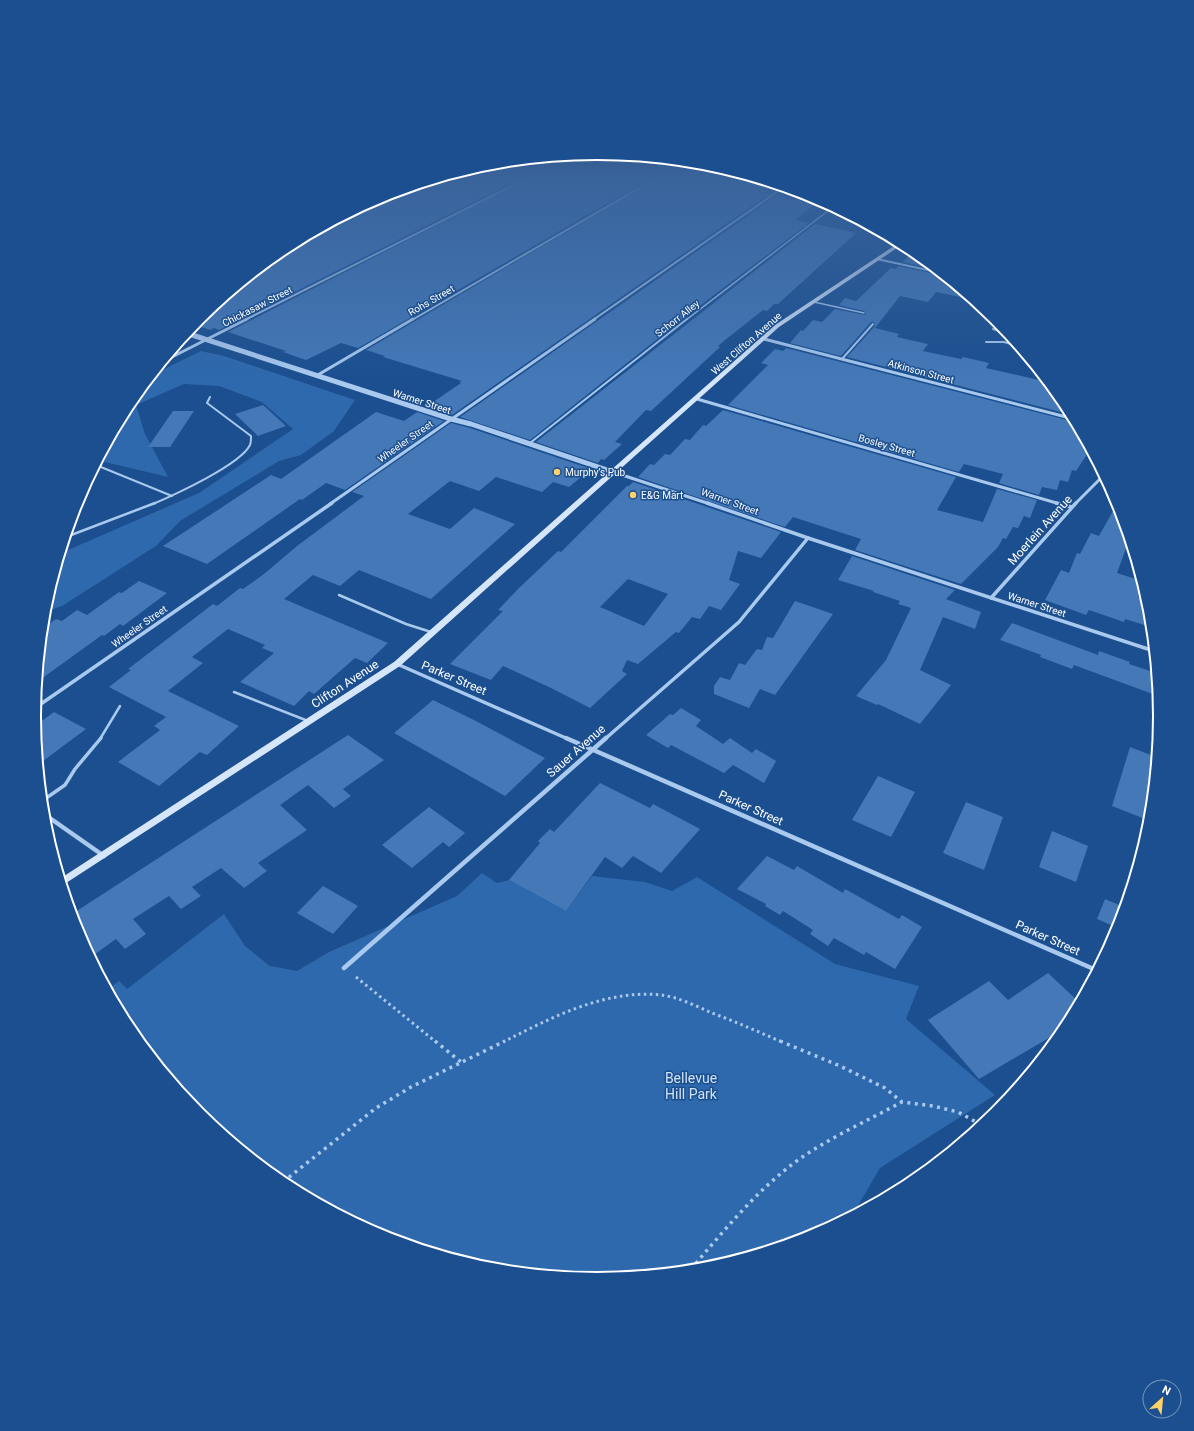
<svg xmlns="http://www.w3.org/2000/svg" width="1194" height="1431" viewBox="0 0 1194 1431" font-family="Roboto,sans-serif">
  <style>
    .green { fill: #2e69ad }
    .building { fill: #4478b7; fill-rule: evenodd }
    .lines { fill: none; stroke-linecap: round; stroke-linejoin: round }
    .path-far1 { stroke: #a9c9ee; stroke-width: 3; stroke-dasharray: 2.5 3.5; stroke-linecap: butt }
    .path { stroke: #a9c9ee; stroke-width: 3.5; stroke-dasharray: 3 4.5; stroke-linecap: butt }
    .service-far3 { stroke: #a9c9ee; stroke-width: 1.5 }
    .service-far2 { stroke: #a9c9ee; stroke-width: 2 }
    .service-far1 { stroke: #a9c9ee; stroke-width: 2.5 }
    .service { stroke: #a9c9ee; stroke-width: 3.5 }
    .minor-far3 { stroke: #a9c9ee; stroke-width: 2 }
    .minor-far2 { stroke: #a9c9ee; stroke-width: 3 }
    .minor-far1 { stroke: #a9c9ee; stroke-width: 3.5 }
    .minor { stroke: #a9c9ee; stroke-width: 4.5 }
    .tertiary { stroke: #a9c9ee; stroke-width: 5 }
    .secondary { fill: #d6e6fa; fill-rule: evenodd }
    .poi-dot { fill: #ffd166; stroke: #1b4f8f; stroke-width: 1.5 }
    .labels { text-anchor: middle; stroke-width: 3; stroke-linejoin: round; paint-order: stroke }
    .far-street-label { font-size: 10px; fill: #fff; stroke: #1b4f8f }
    .far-poi-label { font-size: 10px; fill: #fff; stroke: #1b4f8f; text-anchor: start }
    .street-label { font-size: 12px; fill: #fff; stroke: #1b4f8f }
    .near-park-label { font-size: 14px; fill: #cfe3fa; stroke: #1b4f8f }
    .rim { fill: none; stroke: #fff; stroke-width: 2 }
  </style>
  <rect width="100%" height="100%" fill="#1b4f8f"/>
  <g class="green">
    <path d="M201 351 224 356 355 400 334 431 301 455 279 461 180 521 156 546 62 606 44 612 45 605 61 553 199 493 293 429 262 402 219 386 184 384 136 405 145 434 168 477 105 462 99 459 129 403 152 375Z"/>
    <path d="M482 873 497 883 509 880 566 911 592 876 645 882 672 891 697 877 835 964 919 986 906 1019 995 1095 880 1168 853 1214 812 1236 707 1268 597 1278 487 1268 381 1236 284 1183 199 1113 129 1028 108 989 119 981 127 989 224 914 245 946 270 966 297 971 329 952 457 896Z"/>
  </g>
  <g class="building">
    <path d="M441 177H523L219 330 214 328 210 330 193 324 199 317 284 247 382 195Z"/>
    <path d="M531 177H647L649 179 358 348 341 343 306 360 283 352 286 351 228 332Z"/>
    <path d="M660 177H753L774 184 762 193 769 194 452 415 426 407 461 383 459 382 462 381 383 357 385 356 366 350Z"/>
    <path d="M776 196 815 204 795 220 809 223 685 317 530 440 460 417Z"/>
    <path d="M815 224 856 233 778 304H774L767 311 763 310 725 340 718 346 720 347 651 411 646 410 615 442 622 444 604 460 601 459 598 463 536 442Z"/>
    <path d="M914 251 932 265 937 270 903 262Z"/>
    <path d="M898 266 940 275H943L974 300 936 292 928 302 900 296 875 328 899 334 897 337 928 344 923 351 961 359 963 357 989 363 986 368 1048 382 1065 403 1072 415 847 357 875 326 874 322H871L841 356 790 343 801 330 803 331 813 320 822 322 835 309 865 315 866 313 864 311 839 305 845 298 856 301 891 268 896 269Z"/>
    <path d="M786 348 1075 422 1089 447 1086 456 1076 471 1072 470 1068 482 1060 480 1057 490 1042 487 1039 495 999 483 1003 474 964 464 959 472 728 405 768 365 761 363 775 349 783 351Z"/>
    <path d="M263 405 286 426 258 436 235 414Z"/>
    <path d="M723 410 956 477 937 510 983 522 997 489 1037 500 1030 518 1024 516 1018 528 1013 527 1006 539 1003 538 998 547 961 584 855 550 861 539 833 530 793 517 785 527 638 477 650 464 654 465 665 454 670 455 685 439 690 440 703 425 706 426Z"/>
    <path d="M173 411H194L170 447H148Z"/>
    <path d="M376 412 404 421 417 412 444 421 345 490 326 483 302 500 300 499 207 564 163 546 271 475 281 479Z"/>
    <path d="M451 423 470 428 591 469 569 487 553 482 542 492 496 477 479 491 450 481 408 514 450 529 474 508 515 524 431 599 359 570 340 586 313 575 284 599 388 643 367 663 355 658 314 694 309 691 294 706 240 682 274 653 262 648 265 645 228 629 192 657 203 663 168 691 239 726 207 755 200 752 159 786 118 762 160 730 154 726 166 717 109 687 131 670 128 669 213 604 217 606 240 588 243 589 264 574 297 546 364 496 352 492Z"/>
    <path d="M633 482 781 532 761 558 738 551 729 580 740 584 721 610 709 606 700 619 692 617 679 633 676 632 638 664 627 660 622 671 627 674 590 708 551 688 503 666 491 680 450 664 503 611 498 610 518 589 558 551 561 552 627 486H629ZM628 579 668 594 644 626 600 607Z"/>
    <path d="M1118 502 1129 540 1117 573 1142 581V583L1138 597 1148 600 1151 627 1125 619 1124 622 1089 610 1086 615 1045 600 1061 570 1069 573 1077 553 1080 554 1091 533 1099 536Z"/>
    <path d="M852 556 955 590 946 599 981 612 975 629 943 617 920 670 951 685 920 724 878 704 877 705 856 696 886 660 911 608 898 604 900 601 873 592 874 591 838 580Z"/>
    <path d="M139 581 167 593 123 626 120 624 104 636 102 635 37 682 43 628 56 619 62 621 77 610 87 615 119 592 122 593Z"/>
    <path d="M795 601 833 614 775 695 760 689 749 708 714 694V686L720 677 730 680 739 663 745 665 757 649 762 650 767 637 773 638Z"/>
    <path d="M1012 623 1098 655 1099 651 1130 662 1129 664 1156 673 1158 696 1074 665 1072 669 1040 657 1041 655 1000 640Z"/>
    <path d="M433 700 476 721 545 758 505 796 394 733Z"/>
    <path d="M681 708 701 720 696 726 723 744 730 738 752 753 756 749 776 761 764 783 733 765 724 773 671 745 668 748 646 735 670 714 673 715Z"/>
    <path d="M54 712 86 729 39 764 35 726Z"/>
    <path d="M348 735 384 760 343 789 351 796 334 808 308 785 280 805 307 830 258 863 267 871 244 888 221 868 192 887 201 896 181 909 169 896 133 919 146 934 125 949 116 939 91 957 77 931 72 914Z"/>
    <path d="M1130 747 1156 757 1150 821 1112 806Z"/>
    <path d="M878 776 915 792 891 837 852 820Z"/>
    <path d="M600 783 650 808 653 804 700 829 661 873 633 856 622 868 605 857 566 911 509 880 540 843 538 841 550 829 554 832Z"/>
    <path d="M966 802 1003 817 984 870 943 853Z"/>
    <path d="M429 807 465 833 449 847 443 842 412 868 382 845Z"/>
    <path d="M1052 831 1088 846 1076 882 1039 867Z"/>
    <path d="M767 856 794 870 797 866 843 893 845 889 899 919 902 915 922 927 895 969 866 952 864 955 834 938 828 946 810 934 813 930 783 911 780 915 765 906 766 904 737 889Z"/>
    <path d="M323 886 358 906 333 934 297 913Z"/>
    <path d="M1105 899 1124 907 1118 928 1097 919Z"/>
    <path d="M1048 973 1079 1002 1065 1028 1057 1038 1054 1035 979 1079 928 1020 989 981 1008 1000Z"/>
  </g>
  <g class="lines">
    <g class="path-far1">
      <path d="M356 977 436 1042"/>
      <path d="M503 1042C551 1018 605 989 661 995 678 997 696 1006 712 1013 736 1022 759 1032 782 1042"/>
    </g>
    <g class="path">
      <path d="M435 1041 461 1062"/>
      <path d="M780 1041 840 1066 885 1088 902 1102 933 1106 958 1112 978 1123"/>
      <path d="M283 1182 376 1108 411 1087 505 1041"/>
      <path d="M691 1269C722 1233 753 1195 790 1166 822 1141 867 1121 902 1102"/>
    </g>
    <g class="service-far3">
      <path d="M649 177 655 179"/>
      <path d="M814 302 864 313"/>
      <path d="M686 320 833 207"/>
    </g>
    <g class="service-far2">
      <path d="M993 329 1008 334"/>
      <path d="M986 342H1004L1018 346"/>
      <path d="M842 359 873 324"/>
      <path d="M530 443 687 319"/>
      <path d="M96 465 172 496"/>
      <path d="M153 504C174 495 240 465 250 445 251 443 251 439 251 436L207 403 210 397"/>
    </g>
    <g class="service-far1">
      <path d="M66 537 155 503"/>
      <path d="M339 595 406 624 431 632"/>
      <path d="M234 692 308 721"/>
      <path d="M100 739 120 706"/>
    </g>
    <path class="service" d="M42 801 65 785 75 769 101 738"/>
    <g class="minor-far3">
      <path d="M877 259 941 273"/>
      <path d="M245 320 529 177"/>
      <path d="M412 320 658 177"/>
      <path d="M593 320 784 187"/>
    </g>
    <g class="minor-far2">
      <path d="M764 339 1074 419"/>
      <path d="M162 362 247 319"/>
      <path d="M316 376 413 319"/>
      <path d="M697 399 1060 504"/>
      <path d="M613 472 710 504"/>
      <path d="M330 504 595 319"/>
      <path d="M1075 504 1104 475"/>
    </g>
    <g class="minor-far1">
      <path d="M707 503 808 538 1154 651"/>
      <path d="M1056 503 1072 507"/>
      <path d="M991 598 1076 503"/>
      <path d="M397 664 568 739"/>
      <path d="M35 708 332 503"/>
      <path d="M605 739 739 622 808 538"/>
    </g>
    <g class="minor">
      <path d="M566 738 1096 970"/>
      <path d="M44 814 104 856"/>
      <path d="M344 968 606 738"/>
    </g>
    <path class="tertiary" d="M186 333 451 419 471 424 613 472"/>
    <path class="secondary" d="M900 242 903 244 779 327 400 666 63 885 61 878 394 662 775 325Z"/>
  </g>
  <linearGradient id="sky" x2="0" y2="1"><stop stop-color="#0f2b4f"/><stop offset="0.47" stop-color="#39639b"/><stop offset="1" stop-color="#39639b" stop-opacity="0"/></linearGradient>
  <rect width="1194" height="378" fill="url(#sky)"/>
  <g class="poi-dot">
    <circle cx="557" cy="472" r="4"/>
    <circle cx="633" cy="495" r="4"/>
  </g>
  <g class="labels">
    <g class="far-street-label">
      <text transform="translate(431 300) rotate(-30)" y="4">Rohs Street</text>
      <text transform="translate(257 306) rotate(-27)" y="4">Chickasaw Street</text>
      <text transform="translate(677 318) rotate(-38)" y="4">Schorr Alley</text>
      <text transform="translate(746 343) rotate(-41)" y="4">West Clifton Avenue</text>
      <text transform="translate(921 371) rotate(15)" y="4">Atkinson Street</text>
      <text transform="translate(422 401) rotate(18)" y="4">Warner Street</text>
      <text transform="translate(405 441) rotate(-35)" y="4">Wheeler Street</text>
      <text transform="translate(887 445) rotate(16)" y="4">Bosley Street</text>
      <text transform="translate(730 501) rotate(20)" y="4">Warner Street</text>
      <text transform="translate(1037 604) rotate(18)" y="4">Warner Street</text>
      <text transform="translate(139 626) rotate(-35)" y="4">Wheeler Street</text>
    </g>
    <g class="far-poi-label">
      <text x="565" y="476">Murphy’s Pub</text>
      <text x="641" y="499">E&amp;G Mart</text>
    </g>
    <g class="street-label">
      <text transform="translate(1040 530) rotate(-48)" y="4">Moerlein Avenue</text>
      <text transform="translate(454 678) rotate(23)" y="4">Parker Street</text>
      <text transform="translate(345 684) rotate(-33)" y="4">Clifton Avenue</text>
      <text transform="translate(576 751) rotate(-41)" y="4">Sauer Avenue</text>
      <text transform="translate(751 808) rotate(24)" y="4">Parker Street</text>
      <text transform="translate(1048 938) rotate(24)" y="4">Parker Street</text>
    </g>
    <g class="near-park-label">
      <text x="691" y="1083">Bellevue<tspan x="691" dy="16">Hill Park</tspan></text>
    </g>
  </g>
  <path d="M0 0H1194V1431H0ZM41 716a556 556 0 1 1 1112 0a556 556 0 1 1-1112 0Z" fill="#1b4f8f" fill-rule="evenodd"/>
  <path class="rim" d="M41 716a556 556 0 1 1 1112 0a556 556 0 1 1-1112 0Z"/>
  <g transform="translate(1162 1399) rotate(27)"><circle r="19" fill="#1b4f8f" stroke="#7695bc"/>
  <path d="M0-3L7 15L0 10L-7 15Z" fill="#ffd166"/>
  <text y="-6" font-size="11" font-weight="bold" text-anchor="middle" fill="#ffffff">N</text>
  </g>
</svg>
